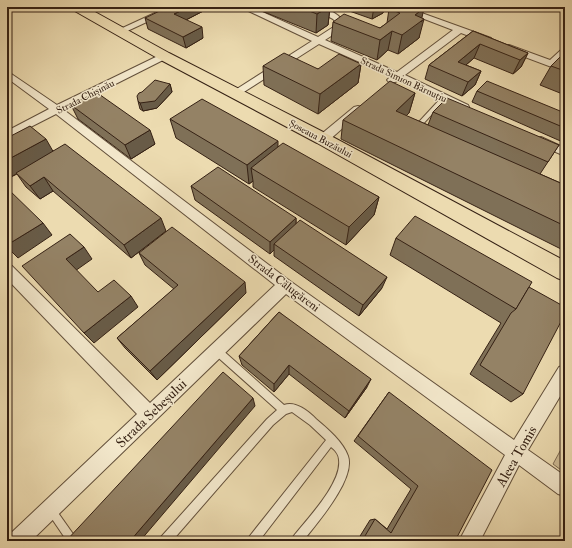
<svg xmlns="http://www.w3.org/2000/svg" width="572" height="548" viewBox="0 0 572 548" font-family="'IM FELL Double Pica',serif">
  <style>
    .green { fill: #cdbb95; stroke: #816e54 }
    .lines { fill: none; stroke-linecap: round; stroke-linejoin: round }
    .lane-casing { stroke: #63503b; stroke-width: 2 }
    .street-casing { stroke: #63503b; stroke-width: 2 }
    .primary-casing { stroke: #352114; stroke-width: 2 }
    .lane { fill: #f3e8cc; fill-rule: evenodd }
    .street { fill: #f3e8cc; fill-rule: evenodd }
    .primary { fill: #ecdbb0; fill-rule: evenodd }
    .wall { fill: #7f7057; stroke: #352114 }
    .shaded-wall { fill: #685b47; stroke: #352114 }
    .building { fill: #948265; stroke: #352114 }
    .labels { text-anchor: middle; stroke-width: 3; stroke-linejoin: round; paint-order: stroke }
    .far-street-label { font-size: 10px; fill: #352114; stroke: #f3e8cc }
    .street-label { font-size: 12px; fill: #352114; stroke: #f3e8cc }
    .near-street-label { font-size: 14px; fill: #352114; stroke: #f3e8cc }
  </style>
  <rect width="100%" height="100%" fill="#ecdbb0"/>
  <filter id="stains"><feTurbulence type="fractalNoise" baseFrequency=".005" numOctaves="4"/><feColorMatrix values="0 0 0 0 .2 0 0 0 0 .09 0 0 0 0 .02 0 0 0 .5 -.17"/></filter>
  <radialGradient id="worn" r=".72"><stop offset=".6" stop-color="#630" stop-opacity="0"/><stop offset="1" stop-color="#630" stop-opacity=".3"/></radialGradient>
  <path class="green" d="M565 442V473L553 464Z"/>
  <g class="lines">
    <defs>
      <g id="lane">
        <path d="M444 96 447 98 446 99 422 125V131H418L416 125 417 124 442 97Z"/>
        <path d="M216 346 219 347 284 405C296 401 308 411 316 419 328 429 343 442 348 456 356 479 317 523 303 541H292L293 537C307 519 342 483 339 460 339 455 335 450 331 447L259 541H248L249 537 326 440 310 425 292 412 286 414 273 425 172 541H160L161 537 267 419 277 410 213 353 212 350 213 347Z"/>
        <path d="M51 505 54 507 78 541H67L48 513 46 510 48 507Z"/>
      </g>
      <g id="street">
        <path d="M168 7H179L123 33 120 34 116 31Z"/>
        <path d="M240 7H251L318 37 335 26 336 22 333 19 311 7C324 7 336 11 344 22L342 29 325 40 397 72 453 30 393 7H405L491 38 492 40 488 43 461 33 405 75 468 105 469 107 468 109 464 110 399 80 395 82H389L387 80 391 76 319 44 236 97 232 96 231 94 232 92 312 41Z"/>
        <path d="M555 7H565V11Z"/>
        <path d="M509 45 550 60 562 49 565 48V56L557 63 565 66V72L506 50 505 48 506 46Z"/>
        <path d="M164 53 167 54 169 56 167 58 64 110 290 281 514 440 559 367 565 365V388L528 450 565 476V496L558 494 519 465 480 541H459L505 455 286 294 31 541H7L10 534 137 414 7 279V264L12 266 150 403 275 285 56 114 7 139V131L49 109 7 78V71L57 105Z"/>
        <path d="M358 106 362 107 363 109 362 111 327 142H319L318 139 319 136 354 107Z"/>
        <path d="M541 137 565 148V156L537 144 535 141 537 138Z"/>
      </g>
      <path id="primary" d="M71 7H86L169 53 329 135 565 261V281L557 278 317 143 159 59 73 10Z"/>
    </defs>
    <use href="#lane" class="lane-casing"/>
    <use href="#street" class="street-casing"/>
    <use href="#primary" class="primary-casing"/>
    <use href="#lane" class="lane"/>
    <use href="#street" class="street"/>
    <use href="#primary" class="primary"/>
  </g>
  <g class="wall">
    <path d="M211 7 186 20 203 38 186 48 148 29 145 18Z"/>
    <path d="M252 7H330L328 25 316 33Z"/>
    <path d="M338 7H384L383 13 372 19Z"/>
    <path d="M389 9 422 18 419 38 398 54 388 50 377 60 331 41 333 22 380 28 387 23Z"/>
    <path d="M473 31 528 53 521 67 513 74 474 58 466 65 481 71 475 85 462 96 425 79 429 65Z"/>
    <path d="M565 56V95L540 85 551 66Z"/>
    <path d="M361 64 358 83 318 114 264 85 263 66 318 69Z"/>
    <path d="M170 84 172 92 157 108 143 111 140 109 138 101Z"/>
    <path d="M477 91 565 113V143L472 102Z"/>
    <path d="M415 93 409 113 406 116 428 125 433 112 559 145 540 174 565 185V251L341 139 343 120Z"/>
    <path d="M71 105 155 144 131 159 78 119Z"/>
    <path d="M170 119 278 147 379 197 374 215 346 245 253 187V181L249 184 176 138Z"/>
    <path d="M7 138 54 151 166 231 131 258 53 191 40 199 26 187 17 174 7 179Z"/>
    <path d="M191 186 296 218V224L382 288 359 316 274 256V250L270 254 195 200Z"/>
    <path d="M396 238 529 287 523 394 511 402 470 374 501 323 390 255Z"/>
    <path d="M139 253 246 293 157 380 125 348 117 338 174 289 145 265Z"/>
    <path d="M279 312 367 387 345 418 289 374 274 392 242 365 239 356Z"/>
    <path d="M389 392 455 541H357L370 520 375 519 387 529 411 489 354 441Z"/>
  </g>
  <g class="shaded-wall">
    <path d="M189 7H211L176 25 174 14Z"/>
    <path d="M328 7H330L328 25 316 33 317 14Z"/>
    <path d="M374 7H384L383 13 372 19Z"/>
    <path d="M424 8 421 22 424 19 419 38 398 54 402 35 415 15Z"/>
    <path d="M202 27 203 38 186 48 183 37Z"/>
    <path d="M392 31 388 50 377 60 380 40Z"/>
    <path d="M480 44 474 58 453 76 458 62Z"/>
    <path d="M528 53 521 67 513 74 520 60Z"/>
    <path d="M361 64 358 83 318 114 320 94Z"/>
    <path d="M481 71 475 85 462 96 468 82Z"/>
    <path d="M170 84 172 92 157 108 143 111 140 103Z"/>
    <path d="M415 93 409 113 391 131 396 111Z"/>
    <path d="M150 130 155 144 131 159 125 145Z"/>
    <path d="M46 139 54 153 7 179V160Z"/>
    <path d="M278 141V160L251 168 253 181 249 184 247 165Z"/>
    <path d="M44 177 53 191 40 199 30 186Z"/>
    <path d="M379 197 374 215 346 245 349 227Z"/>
    <path d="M161 218 166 231 131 258 124 245Z"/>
    <path d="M296 218V231L274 244V250L270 254V242Z"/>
    <path d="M43 223 52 235 18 258 7 247V245Z"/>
    <path d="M84 247 92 259 75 271 66 259Z"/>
    <path d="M387 277 382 288 359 316 363 305Z"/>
    <path d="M245 282 246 293 157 380 150 371Z"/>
    <path d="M131 296 138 307 94 343 84 333Z"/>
    <path d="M289 365V374L274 392V384Z"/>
    <path d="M371 379 367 387 345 418 349 411Z"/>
    <path d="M253 398 255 406 140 541H130Z"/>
  </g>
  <g class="building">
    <path d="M168 7H189L174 14 202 27 183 37 145 18Z"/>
    <path d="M299 7H328L317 14Z"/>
    <path d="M393 7H421L424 8 415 15 424 19 402 35 392 31 380 40 333 22 344 14 380 28 400 13 389 9Z"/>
    <path d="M473 31 528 53 520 60 480 44 458 62 481 71 468 82 429 65Z"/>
    <path d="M284 53 318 69 339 54 361 64 320 94 263 66Z"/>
    <path d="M562 55 565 56V71L551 66Z"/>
    <path d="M155 80 170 84 155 101 140 103 138 101 137 96 139 93 142 92Z"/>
    <path d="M390 81 415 93 396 111 565 185V226L343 120Z"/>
    <path d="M487 81 565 113V128L477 91Z"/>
    <path d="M96 92 150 130 125 145 71 105Z"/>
    <path d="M447 98 559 145 548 162 433 112Z"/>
    <path d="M202 99 278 141 247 165 170 119Z"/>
    <path d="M30 126 46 139 7 160V138Z"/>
    <path d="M283 143 379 197 349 227 251 168Z"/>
    <path d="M65 144 161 218 124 245 44 177 30 186 16 173Z"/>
    <path d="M218 167 296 218 270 242 191 186Z"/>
    <path d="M7 188 43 223 7 245Z"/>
    <path d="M415 216 532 282 516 309 396 238Z"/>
    <path d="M300 220 387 277 363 305 274 244Z"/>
    <path d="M172 227 245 282 150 371 117 338 178 285 139 253Z"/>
    <path d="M70 234 84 247 66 259 98 292 114 280 131 296 84 333 22 266Z"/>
    <path d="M529 287 565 307V314L523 394 480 365 511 313 516 309Z"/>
    <path d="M279 312 371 379 349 411 289 365 274 384 239 356Z"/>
    <path d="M223 372 253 398 130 541H66Z"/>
    <path d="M389 392 492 470 455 541H362L375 519 391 533 418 486 358 436Z"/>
  </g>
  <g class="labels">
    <g class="far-street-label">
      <text transform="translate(404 79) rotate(25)" y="4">Strada Simion Bărnuțiu</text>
      <text transform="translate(85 96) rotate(-27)" y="4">Strada Chișinău</text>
      <text transform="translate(321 138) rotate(28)" y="4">Șoseaua Buzăului</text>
    </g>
    <g class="street-label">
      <text transform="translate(284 283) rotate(37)" y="4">Strada Călugăreni</text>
    </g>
    <g class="near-street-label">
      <text transform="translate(151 413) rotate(-44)" y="5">Strada Sebeșului</text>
      <text transform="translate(516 456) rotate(-60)" y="5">Aleea Tomis</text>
    </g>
  </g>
  <rect width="572" height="548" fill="none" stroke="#ecdbb0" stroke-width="24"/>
  <rect x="8" y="8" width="556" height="532" fill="none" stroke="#352114" stroke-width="2"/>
  <rect x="12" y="12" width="548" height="524" fill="none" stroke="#352114"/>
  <rect width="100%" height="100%" filter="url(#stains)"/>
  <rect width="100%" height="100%" fill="url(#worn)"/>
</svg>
